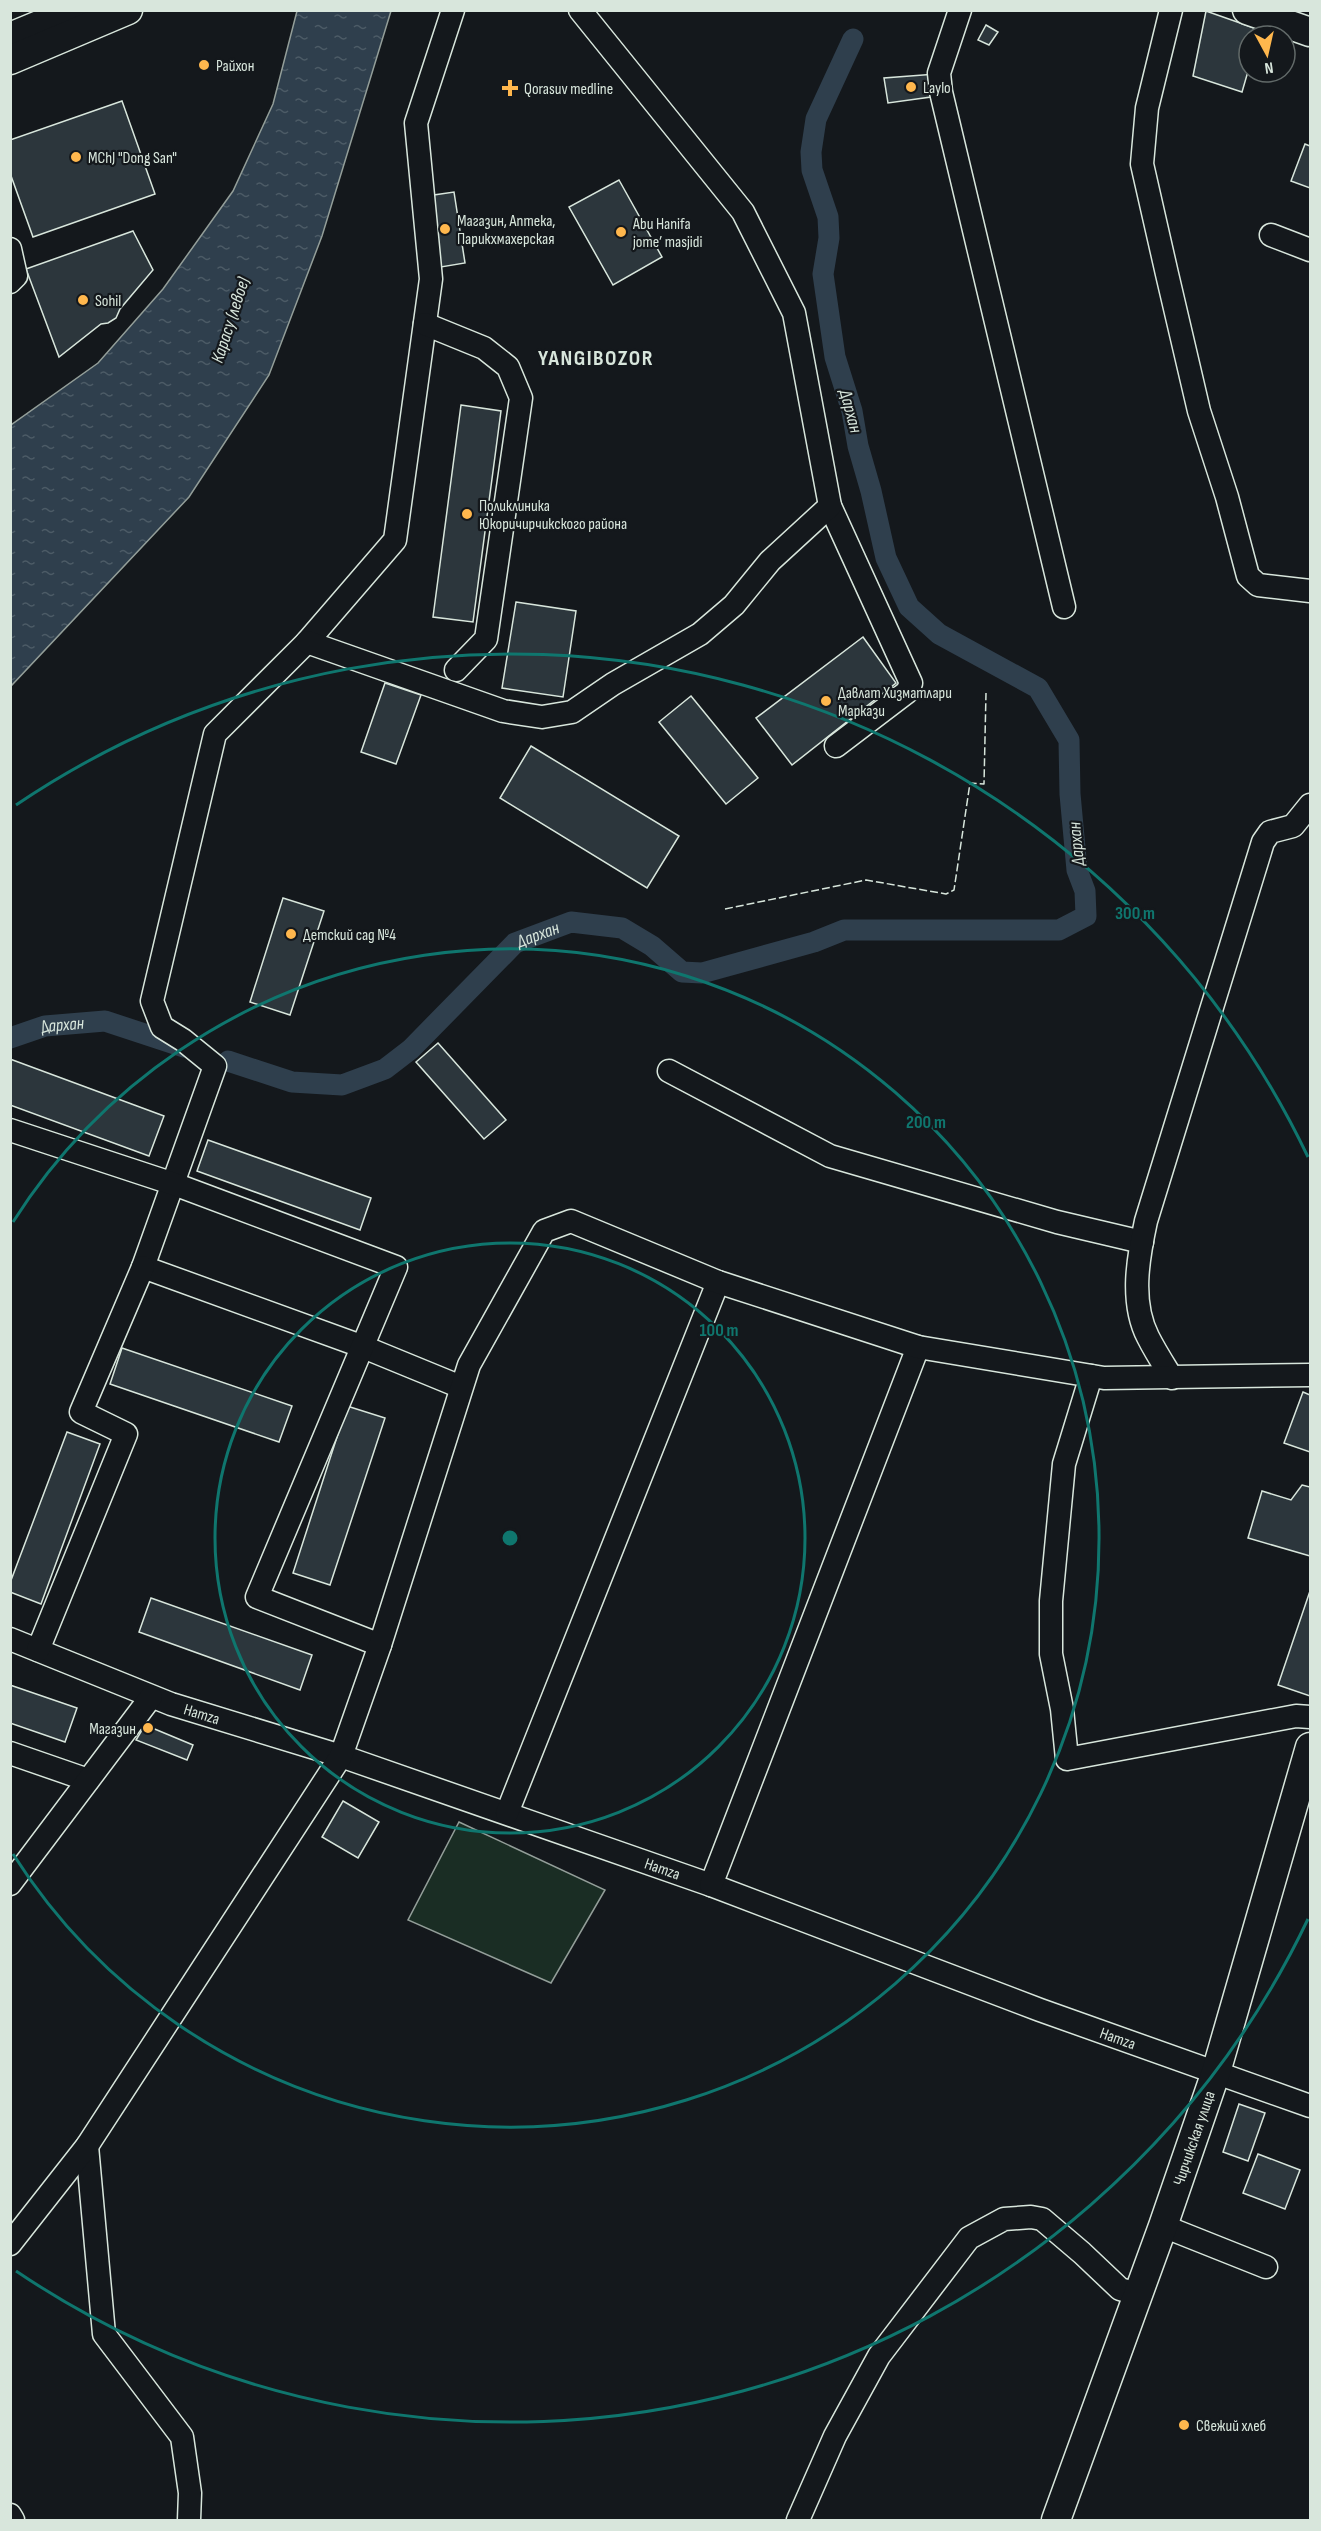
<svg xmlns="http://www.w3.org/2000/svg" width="1321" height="2531" viewBox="0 0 1321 2531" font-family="'Sofia Sans Condensed',sans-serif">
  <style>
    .pitch { fill: #1a2d24; stroke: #939e99; stroke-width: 1.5 }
    .water { fill: url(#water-ripples); stroke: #939e99; stroke-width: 1.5 }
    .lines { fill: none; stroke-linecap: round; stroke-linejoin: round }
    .canal { stroke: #2f3f4d; stroke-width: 21 }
    .building { fill: #2c363c; stroke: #d8e6dc; stroke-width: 1.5 }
    .minor-casing { stroke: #d8e6dc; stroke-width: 25 }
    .major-casing { stroke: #d8e6dc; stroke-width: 31 }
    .minor { stroke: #14181c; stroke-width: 22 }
    .major { stroke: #14181c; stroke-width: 28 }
    .fence { stroke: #d8e6dc; stroke-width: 1.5; stroke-dasharray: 8 3; stroke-linecap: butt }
    .ring { fill: none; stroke: #0f766e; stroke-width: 3 }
    .poi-dot { fill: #ffb74d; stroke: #14181c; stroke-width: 2 }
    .labels { text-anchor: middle; stroke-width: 4.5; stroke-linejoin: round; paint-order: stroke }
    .poi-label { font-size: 16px; fill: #d8e6dc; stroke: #14181c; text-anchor: start }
    .street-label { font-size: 16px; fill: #d8e6dc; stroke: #14181c }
    .water-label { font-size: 18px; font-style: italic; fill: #d8e6dc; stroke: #14181c }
    .district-label { font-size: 22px; font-weight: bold; letter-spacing: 1.5px; fill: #d8e6dc; stroke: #14181c }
    .centre { fill: #0f766e; stroke: #14181c; stroke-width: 3 }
    .ring-label { font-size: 18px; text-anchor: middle; font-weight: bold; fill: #0f766e; stroke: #14181c; stroke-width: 4.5; stroke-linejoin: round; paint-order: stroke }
  </style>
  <defs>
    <pattern id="water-ripples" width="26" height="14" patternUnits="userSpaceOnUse" patternTransform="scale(1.5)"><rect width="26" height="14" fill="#2f3f4d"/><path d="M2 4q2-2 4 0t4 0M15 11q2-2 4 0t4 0" fill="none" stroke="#4c5b66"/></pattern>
  </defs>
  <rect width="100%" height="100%" fill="#14181c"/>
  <path class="pitch" d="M459 1822 605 1890 551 1983 408 1920Z"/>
  <path class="water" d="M297 11H391L322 236 269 375 189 497 11 686V425L98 363 163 289 233 191 273 104Z"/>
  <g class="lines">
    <g class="canal">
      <path id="s1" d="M10 1038 45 1026 105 1021 184 1047"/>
      <path id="s2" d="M228 1061 292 1082 342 1085 385 1069 411 1049 515 943 571 922 622 928 652 946 682 972 702 973 814 942 844 930H1059L1086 916 1085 891 1077 870 1070 794 1069 740 1038 688 939 634 909 607 886 558 871 491 858 446 852 411 835 357 823 274 829 238 828 217 812 170 811 152 816 119 853 39"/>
    </g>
  </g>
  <g class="building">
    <path d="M1206 11 1260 30 1258 36H1249V68L1242 92 1193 76Z"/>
    <path d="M986 25 998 32 989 45 978 40Z"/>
    <path d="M936 74 938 96 888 103 884 78Z"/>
    <path d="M122 101 155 194 33 237 10 173V140Z"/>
    <path d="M1305 144 1310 146V188L1291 181Z"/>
    <path d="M619 180 662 257 613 285 569 207Z"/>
    <path d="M454 192 465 263 435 268 427 196Z"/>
    <path d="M133 231 153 270 120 309 116 318 108 323 101 324 59 357 26 269Z"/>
    <path d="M461 405 501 411 473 622 433 617Z"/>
    <path d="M516 602 576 611 563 697 502 688Z"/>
    <path d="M863 637 896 683 792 765 756 718Z"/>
    <path d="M385 683 421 695 396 764 361 752Z"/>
    <path d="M691 696 758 778 726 804 659 722Z"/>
    <path d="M531 746 679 836 647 888 500 798Z"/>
    <path d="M283 898 324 911 290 1015 250 1002Z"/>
    <path d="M438 1043 506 1120 484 1139 416 1062Z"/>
    <path d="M10 1059 164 1116 149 1156 10 1105Z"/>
    <path d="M208 1140 371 1198 360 1230 197 1171Z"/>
    <path d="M122 1348 292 1406 279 1442 110 1384Z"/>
    <path d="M1303 1392 1310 1395V1452L1284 1443Z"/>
    <path d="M347 1406 385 1418 330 1585 293 1573Z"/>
    <path d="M67 1432 100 1444 41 1604 10 1592V1583Z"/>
    <path d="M1302 1485 1310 1487V1556L1248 1538 1262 1491 1291 1500Z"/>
    <path d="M1310 1591V1696L1278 1685Z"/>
    <path d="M151 1598 312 1655 300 1690 139 1632Z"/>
    <path d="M10 1685 77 1708 65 1742 10 1723Z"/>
    <path d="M145 1725 193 1745 187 1760 136 1740Z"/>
    <path d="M343 1801 379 1822 358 1858 322 1837Z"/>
    <path d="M1239 2104 1265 2113 1248 2161 1223 2152Z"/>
    <path d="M1258 2154 1300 2170 1285 2209 1243 2193Z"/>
  </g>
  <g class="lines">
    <defs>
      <g id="minor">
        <path d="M453 10 416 123 431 279 395 540 307 642 215 734 152 1001 162 1027 183 1040 215 1066 143 1267 361 1346 461 1387"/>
        <path d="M960 10 939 73 941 92 1064 607"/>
        <path d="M1171 10 1147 108 1142 164 1167 274 1199 411 1227 497 1248 576 1258 585 1310 591"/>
        <path d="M1271 235 1310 250"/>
        <path d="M10 249 16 276 10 282"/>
        <path d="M425 324 484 348 508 367 521 398 486 639 456 670"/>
        <path d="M830 506 911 683 907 692 836 746"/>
        <path d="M307 642 503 711 542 717 572 712 613 684 700 634 734 605 770 561 830 506 794 313 743 212 580 10"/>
        <path d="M669 1071 830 1156 1057 1222 1142 1242"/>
        <path d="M10 1130 174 1184 396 1267 257 1597 380 1645"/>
        <path d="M1091 1376 1064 1464 1051 1601V1654L1062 1709 1067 1759 1296 1716 1310 1717"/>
        <path d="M1172 1378C1164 1365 1155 1351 1148 1337 1130 1302 1138 1258 1146 1221L1263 842 1270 832 1293 826 1310 805"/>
        <path id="s3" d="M10 1639 171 1704 341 1756 711 1885 1040 2010 1310 2106"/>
        <path d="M38 1650 126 1434 81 1412 143 1267"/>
        <path d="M10 1753 88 1780"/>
        <path d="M507 1813 718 1282"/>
        <path d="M10 1884 151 1697"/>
        <path d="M711 1885 918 1347"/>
        <path d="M87 2146 104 2334 182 2437 190 2493 189 2520"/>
        <path d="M1163 2226 1266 2267"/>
        <path d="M10 2244 87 2146 341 1756 380 1645 469 1365 544 1231 571 1221 718 1282 918 1347 1104 1378 1310 1375"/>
        <path d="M10 2515 13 2520"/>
        <path d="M798 2520 835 2436 879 2356 969 2238 1004 2219 1031 2217 1042 2219 1082 2253 1120 2289 1137 2294"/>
      </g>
      <g id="major">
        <path d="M1247 10 1310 32"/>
        <path d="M10 37 75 10"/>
        <path d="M10 60 128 10"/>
        <path id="s4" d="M1056 2520 1163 2226 1216 2072 1310 1747"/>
      </g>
    </defs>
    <use href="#minor" class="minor-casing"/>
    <use href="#major" class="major-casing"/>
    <use href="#minor" class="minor"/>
    <use href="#major" class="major"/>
    <path class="fence" d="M725 909 866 880 946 894 954 890 970 783 984 784 986 693"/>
  </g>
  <g class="ring">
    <circle cx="510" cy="1538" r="295"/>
    <path d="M13 1222A589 589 0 1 1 13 1854"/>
    <path d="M1308 1919A884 884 0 0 1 16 2271M16 805A884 884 0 0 1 1308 1157"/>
  </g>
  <g class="poi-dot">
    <circle cx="204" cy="65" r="6"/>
    <circle cx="911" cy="87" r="6"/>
    <path d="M507 79h6v6h6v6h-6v6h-6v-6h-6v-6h6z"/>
    <circle cx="76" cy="157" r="6"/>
    <circle cx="445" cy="229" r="6"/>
    <circle cx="621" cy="232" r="6"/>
    <circle cx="83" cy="300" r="6"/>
    <circle cx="467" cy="514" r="6"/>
    <circle cx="826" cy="701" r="6"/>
    <circle cx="291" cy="934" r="6"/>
    <circle cx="148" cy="1728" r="6"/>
    <circle cx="1184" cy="2425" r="6"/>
  </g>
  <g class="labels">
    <g class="poi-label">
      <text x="216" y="71">Райхон</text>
      <text x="923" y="93">Laylo</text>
      <text x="524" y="94">Qorasuv medline</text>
      <text x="88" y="163">MChJ "Dong San"</text>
      <text x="457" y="226">Магазин, Аптека,<tspan x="457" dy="18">Парикхмахерская</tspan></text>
      <text x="633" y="229">Abu Hanifa<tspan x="633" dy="18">jome’ masjidi</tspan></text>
      <text x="95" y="306">Sohil</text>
      <text x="479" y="511">Поликлиника<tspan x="479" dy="18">Юкоричирчикского района</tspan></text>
      <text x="838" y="698">Давлат Хизматлари<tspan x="838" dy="18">Маркази</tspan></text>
      <text x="303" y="940">Детский сад №4</text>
      <text x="136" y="1734" text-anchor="end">Магазин</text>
      <text x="1196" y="2431">Свежий хлеб</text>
    </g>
    <g class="street-label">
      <text dy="6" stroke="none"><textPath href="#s3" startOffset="206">Hamza</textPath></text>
      <text dy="6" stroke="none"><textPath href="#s3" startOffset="692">Hamza</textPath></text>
      <text dy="6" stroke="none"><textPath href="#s3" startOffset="1178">Hamza</textPath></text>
      <text dy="6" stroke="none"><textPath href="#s4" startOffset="406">Чирчикская улица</textPath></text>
    </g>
    <g class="water-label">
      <text transform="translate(230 320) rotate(-72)" y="6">Карасу (левое)</text>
      <text transform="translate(851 411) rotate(75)" y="6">Дархан</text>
      <text transform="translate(1076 844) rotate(-95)" y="6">Дархан</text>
      <text dy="6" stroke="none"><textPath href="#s2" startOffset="369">Дархан</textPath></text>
      <text dy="6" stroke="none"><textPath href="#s1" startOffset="54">Дархан</textPath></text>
    </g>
    <g class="district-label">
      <text x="596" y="365">YANGIBOZOR</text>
    </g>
  </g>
  <circle cx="510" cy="1538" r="9" class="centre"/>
  <g class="ring-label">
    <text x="1135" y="919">300 m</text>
    <text x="926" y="1128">200 m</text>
    <text x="719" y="1336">100 m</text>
  </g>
  <rect width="1321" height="2531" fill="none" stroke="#d8e6dc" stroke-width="24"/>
  <g transform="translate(1267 54) rotate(172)"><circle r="28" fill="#14181c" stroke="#626a69" stroke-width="1.5"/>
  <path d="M0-4.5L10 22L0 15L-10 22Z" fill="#ffb74d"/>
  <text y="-9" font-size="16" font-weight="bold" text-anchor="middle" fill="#d8e6dc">N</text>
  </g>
</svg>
